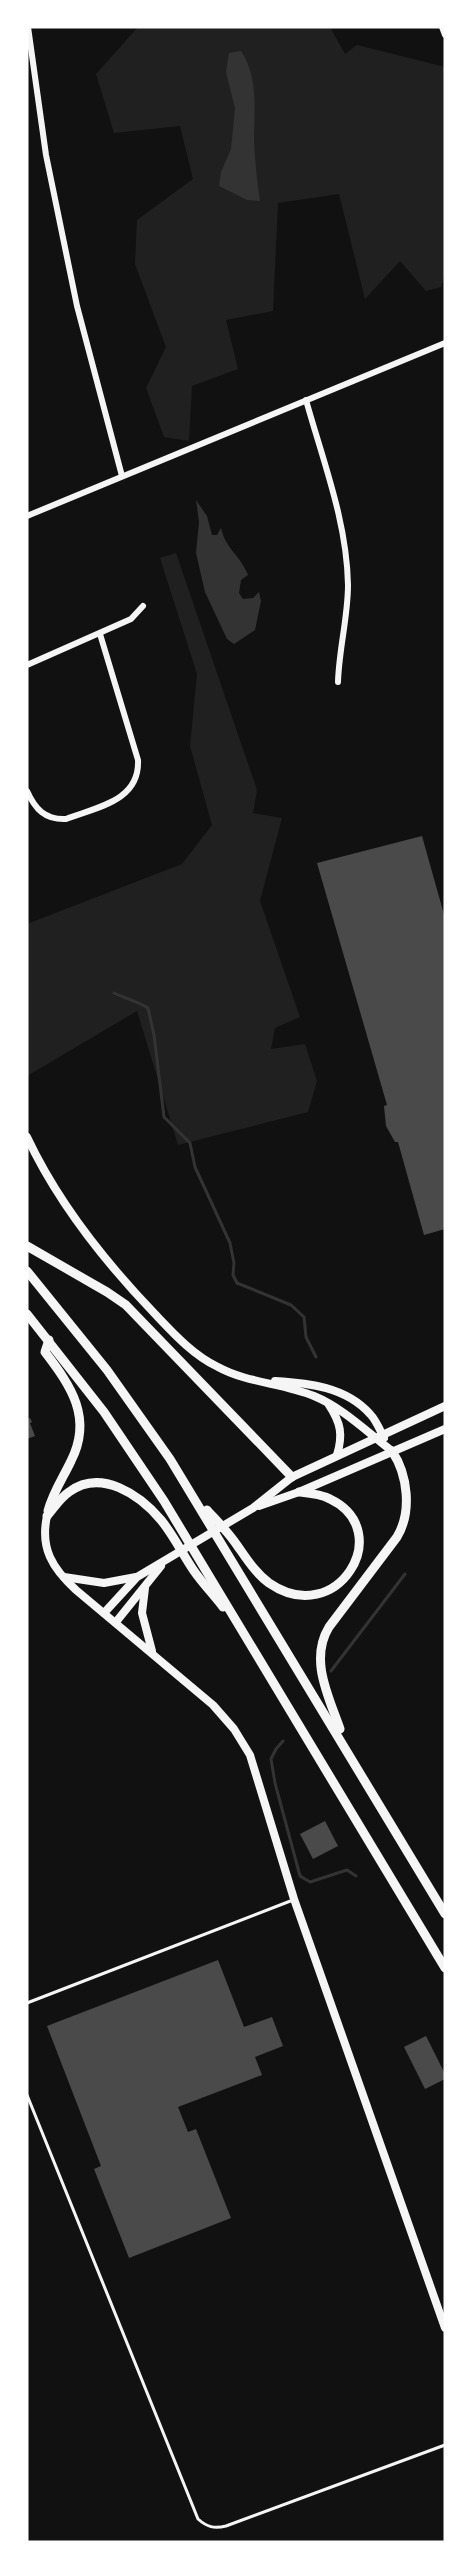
<svg xmlns="http://www.w3.org/2000/svg" width="472" height="2569" viewBox="0 0 472 2569" font-family="Arial,sans-serif">
  <style>
    .green { fill: #202020 }
    .water { fill: #333 }
    .lines { fill: none; stroke-linecap: round; stroke-linejoin: round }
    .stream { stroke: #333; stroke-width: 3 }
    .building { fill: #4a4a4a }
    .service { stroke: #f5f5f5; stroke-width: 3 }
    .minor { stroke: #f5f5f5; stroke-width: 6 }
    .secondary { stroke: #f5f5f5; stroke-width: 8 }
    .trunk { stroke: #f5f5f5; stroke-width: 9 }
  </style>
  <rect width="100%" height="100%" fill="#111"/>
  <g class="green">
    <path d="M138 27H330L345 54 357 45 445 67V272L441 287 426 291 400 261 365 299 339 194 278 203 273 311 226 320 238 369 192 386 189 441 164 437 146 388 166 347 135 264 137 220 193 179 180 126 114 133 96 74Z"/>
    <path d="M176 553 257 790 253 813 282 818 260 901 300 1017 275 1028 271 1049 305 1044 317 1081 308 1112 178 1145 137 1011 27 1076V924L182 864 212 825 190 746 197 674 160 558Z"/>
  </g>
  <g class="water">
    <path d="M241 51C259 78 254 111 254 141 255 162 257 181 260 201L247 200 219 186 221 172 231 149 235 108 226 72 229 53Z"/>
    <path d="M196 500 207 516 212 535H217L221 528C226 550 241 556 248 575L241 580 239 593 243 599 253 598 259 592 261 601 255 630 234 644 227 639 205 592 196 553 199 522Z"/>
  </g>
  <g class="lines">
    <g class="stream">
      <path d="M114 993C126 999 137 1001 148 1008L154 1035 164 1117 190 1143 195 1167 230 1243 234 1263 233 1275 237 1283 291 1305 304 1317 306 1337 316 1357"/>
      <path d="M331 1671 405 1574"/>
      <path d="M283 1741 276 1749 271 1759 275 1783 300 1876 310 1882 347 1870 356 1876"/>
    </g>
  </g>
  <g class="building">
    <path d="M422 836 445 918V1229L424 1235 398 1142H395L386 1126 384 1106 387 1105 317 863Z"/>
    <path d="M30 1418 32 1422 30 1423 35 1436 27 1439V1419Z"/>
    <path d="M325 1821 338 1846 313 1859 300 1834Z"/>
    <path d="M218 1960 244 2027 272 2017 283 2046 255 2057 262 2075 178 2107 188 2132 196 2129 231 2218 129 2258 94 2169 101 2166 47 2026Z"/>
    <path d="M426 2036 445 2074V2079L425 2089 404 2047Z"/>
  </g>
  <g class="lines">
    <g class="service">
      <path d="M27 2003 293 1900"/>
      <path d="M27 2095 198 2519C207 2527 214 2529 226 2526L445 2445"/>
    </g>
    <g class="minor">
      <path d="M28 27 46 155 77 306 122 476"/>
      <path d="M442 27 445 35"/>
      <path d="M306 400C323 461 347 522 348 585 348 617 339 649 338 682"/>
      <path d="M27 516 445 343"/>
      <path d="M27 665 131 619 143 606"/>
      <path d="M27 791C35 809 45 820 66 819 97 807 140 801 138 760L100 634"/>
    </g>
    <g class="secondary">
      <path d="M27 1137C58 1203 105 1262 155 1314 174 1334 193 1355 218 1367 247 1383 283 1383 314 1396 343 1408 367 1432 392 1451"/>
      <path d="M275 1381C309 1383 346 1387 370 1414 376 1420 380 1430 384 1438"/>
      <path d="M329 1405C341 1423 343 1435 337 1455"/>
      <path d="M259 1506 299 1492 445 1429"/>
      <path d="M47 1516C40 1548 52 1568 76 1590L213 1705 234 1729 250 1755 294 1899 445 2328"/>
      <path d="M64 1577 104 1583 136 1577"/>
      <path d="M145 1588 142 1613 152 1651"/>
      <path d="M104 1613 137 1577 253 1508 292 1477 445 1406"/>
      <path d="M116 1622 161 1566"/>
    </g>
    <g class="trunk">
      <path d="M27 1246 107 1292 126 1305 292 1477"/>
      <path d="M27 1271 107 1370 170 1459 445 1914"/>
      <path d="M27 1314 104 1412 164 1501 445 1968"/>
      <path d="M207 1510C216 1520 226 1530 234 1541 245 1556 254 1572 269 1583 337 1630 397 1531 330 1499 321 1494 309 1493 299 1492"/>
      <path d="M48 1511C53 1492 63 1478 71 1461 93 1418 71 1386 45 1352L49 1340"/>
      <path d="M47 1516C54 1508 60 1498 69 1492 101 1468 140 1495 161 1520 174 1536 183 1555 194 1571 203 1584 214 1595 223 1607"/>
      <path d="M340 1729C329 1697 309 1660 329 1627L397 1537C412 1512 408 1475 392 1451"/>
    </g>
  </g>
  <rect width="472" height="2569" fill="none" stroke="#ffffff" stroke-width="57"/>
</svg>
